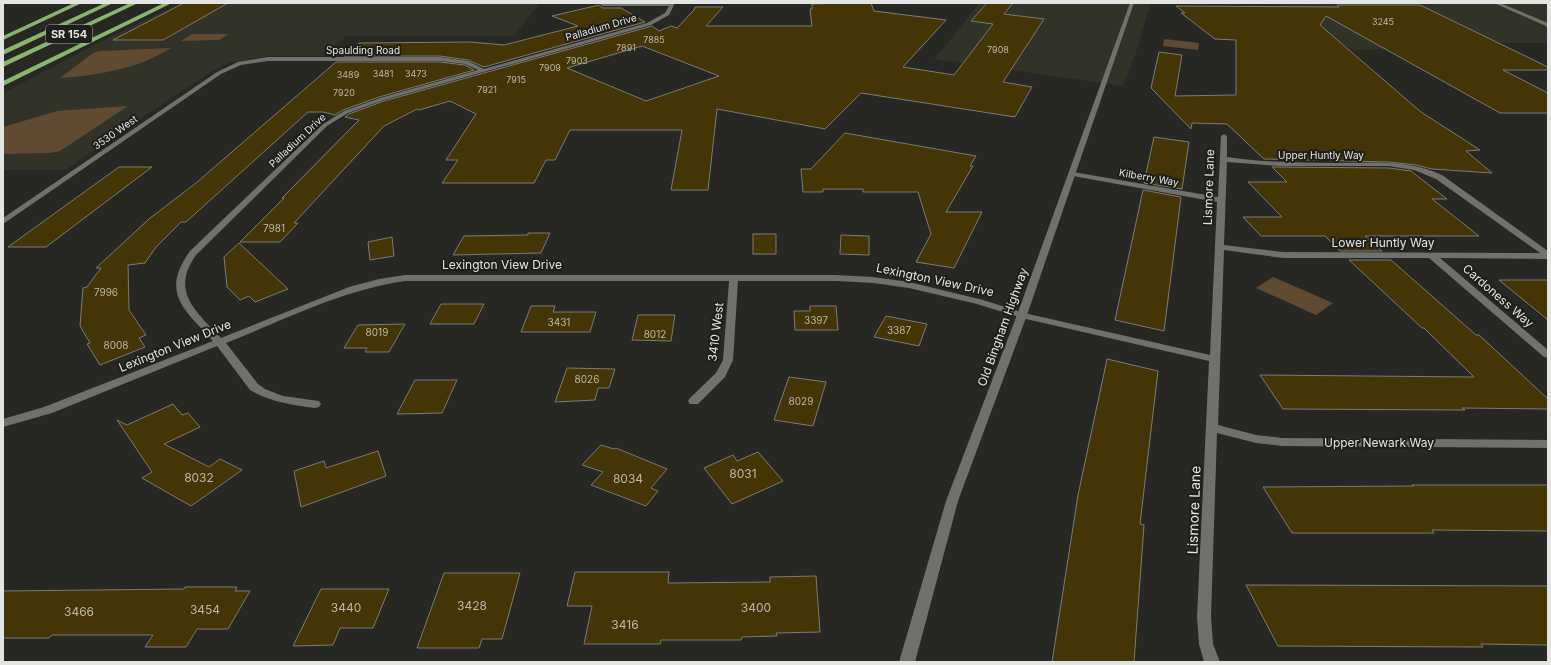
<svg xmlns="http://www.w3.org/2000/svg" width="1551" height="665" viewBox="0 0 1551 665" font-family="Inter,sans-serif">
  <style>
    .built { fill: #313228 }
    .green { fill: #614a32 }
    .building { fill: #443506; stroke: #7d7b77; fill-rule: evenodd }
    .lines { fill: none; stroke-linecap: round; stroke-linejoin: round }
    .minor { fill: #70706c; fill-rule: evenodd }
    .tertiary { fill: #70706c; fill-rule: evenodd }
    .motorway { fill: #88b46e; fill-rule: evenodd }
    .labels { text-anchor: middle; stroke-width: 4; stroke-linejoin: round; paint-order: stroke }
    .far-number-label { font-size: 9px; fill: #bcb8ab }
    .far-street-label { font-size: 10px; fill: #e4e4e2; stroke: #1e1e1a }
    .number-label { font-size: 10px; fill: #bcb8ab }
    .shield { fill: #1e1e1a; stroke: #a9a9a6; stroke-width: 1 }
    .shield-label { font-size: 11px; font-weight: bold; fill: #e4e4e2 }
    .street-label { font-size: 12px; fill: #e4e4e2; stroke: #1e1e1a }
    .near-number-label { font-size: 12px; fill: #bcb8ab }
    .near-street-label { font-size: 14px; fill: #e4e4e2; stroke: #1e1e1a }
  </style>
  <rect width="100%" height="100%" fill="#272724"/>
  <g class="built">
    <path d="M180 3H540L514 36H347L322 56H269L229 63 212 71 65 170H3V93L100 42Z"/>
    <path d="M979 3H1548V43H1381L1392 49 1353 50 1277 4H1150L1136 53 1123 86 935 59Z"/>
  </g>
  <g class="green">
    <path d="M192 34H229L219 40 181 41Z"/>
    <path d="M1164 39 1199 43 1198 50 1163 46Z"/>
    <path d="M171 48C137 69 100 75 60 78L93 53 100 51Z"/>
    <path d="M128 106 60 151 50 153 3 154V127L57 111Z"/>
    <path d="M1273 277 1333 303 1316 315 1256 288Z"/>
  </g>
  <g class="building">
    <path d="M184 3H228L163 40H113Z"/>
    <path d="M847 3H871L874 11 946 20 903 67 954 75 993 24 971 21 987 3H1013L1004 14 1044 19 1003 82 1032 87 1015 117 861 93 825 129 717 109 708 190H671L682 130H570L555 160H546L534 183H442L458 160H446L476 114 450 101 419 110 417 109 384 126 294 223H298L280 242H240L284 198H282L359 120 345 117 349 114 384 101 652 26 659 31 671 26 677 28 694 10 695 7H723L706 26H812L810 9H812V4ZM642 46 719 76 646 101 567 68Z"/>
    <path d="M599 5 602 8H621L645 22 484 67 468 60 440 56H344L359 43 471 42 504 45 578 26 552 16Z"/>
    <path d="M1337 5H1420L1548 67V70H1503L1548 93V113H1500L1326 16 1320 25 1421 112 1480 150 1466 151 1492 173 1432 169 1416 165 1389 162 1264 159 1227 124 1192 123 1191 129 1151 88 1159 52 1182 55 1175 96 1236 95V40L1215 39 1181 13H1185L1176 6 1339 7Z"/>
    <path d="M336 62H440L465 65 474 70 379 97 343 110 335 115 323 112H308L186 222H181L156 247 145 263 128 265 129 310 146 335 139 338 145 347 100 365 87 344 90 343 80 326 83 288 87 287 101 268H96L149 219 196 183Z"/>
    <path d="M845 133 976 156 970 166H973L946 212H982L954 268 916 262 931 234 918 192H863V189H823V192H803L801 169H811Z"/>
    <path d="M1154 137 1189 142 1182 189 1144 183Z"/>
    <path d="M119 167H152L46 247H8Z"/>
    <path d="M1272 167 1389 168 1411 171 1447 199H1432L1479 236H1365L1382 251H1340L1325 236H1261L1243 217H1282L1248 182H1287Z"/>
    <path d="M1143 190 1181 197 1164 331 1115 320Z"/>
    <path d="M528 233H550L541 253 453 255 464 236 528 235Z"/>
    <rect x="753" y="234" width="23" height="20"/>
    <path d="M841 235 869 236V255L840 254Z"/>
    <path d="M392 237 394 256 370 260 368 242Z"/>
    <path d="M239 243 288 289 255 302 249 296 240 300 227 287 224 257Z"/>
    <path d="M1349 260H1391L1476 335H1479L1548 399V409L1462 408 1465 410 1283 409 1260 375 1474 377 1424 328H1422Z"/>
    <path d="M1499 280H1548V320Z"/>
    <path d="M441 304H484L474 324H430Z"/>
    <path d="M531 306H555L553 312H596L590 332H521Z"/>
    <path d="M810 306H836L838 330H795L794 311H810Z"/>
    <path d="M638 315H675L671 341 632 340Z"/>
    <path d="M886 316 927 324 919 346 874 337Z"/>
    <path d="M405 324 389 352H365L367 348H344L358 325Z"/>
    <path d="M1107 359 1158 371 1140 524 1144 525 1134 662H1052L1078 495Z"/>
    <path d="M567 368 615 369 609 388H598L595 400 555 402Z"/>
    <path d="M789 377 826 382 813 426 774 420Z"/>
    <path d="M415 380H457L442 413 397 414Z"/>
    <path d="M173 404 182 415 188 413 200 427 164 444 209 467 220 459 242 470 191 506 142 478 152 472 117 420 127 425Z"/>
    <path d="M601 445 614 449 616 448 667 469 651 488 658 491 646 506 591 485 603 472 582 465Z"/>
    <path d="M378 451 386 476 301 507 294 471 324 461 326 468Z"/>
    <path d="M758 452 783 481 732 504 704 468 733 455 737 461Z"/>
    <path d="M1412 485H1548V531L1432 530 1434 533H1292L1263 487 1414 486Z"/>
    <path d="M575 572H669L668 583 770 582V577L816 576 820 632 776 633 777 636 742 637 741 640H661L660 644H584L592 606H567Z"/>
    <path d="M444 573H520L502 639H482L479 648H417Z"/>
    <path d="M1246 585 1548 586V645L1481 644 1483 647 1278 646Z"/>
    <path d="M185 587H237L235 591H250L228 629H197L186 647H145L153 635H52L49 638H3V591L184 589Z"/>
    <path d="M321 589H389L373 628H340L333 645 293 646Z"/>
  </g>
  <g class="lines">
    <path class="minor" d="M675 3 669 15 651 25 384 100 348 113 327 126 196 255C170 292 196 311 221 338L349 287 379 279 405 275H836L873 277 909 282 983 300 1024 313 1210 355 1217 202 1073 176 1069 174 1073 172 1218 197 1221 136 1224 134 1227 136V157C1262 162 1298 163 1334 163 1371 163 1407 159 1442 175L1548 251V259L1440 258 1548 350V358L1544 357 1429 258H1283L1224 250 1218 425 1256 435 1282 438 1548 440V448L1282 446 1256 443 1217 433 1211 617 1213 644 1220 662H1204L1199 644 1197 617 1209 361 1022 318 977 304 909 288 873 283 836 281H738L733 360 725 377 698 404H690L688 401 690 398 716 373 723 360 729 281H405C342 290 284 320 226 343L258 384 265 389 283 396 319 401 321 404 319 407 315 408C292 405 270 402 250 390L217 346 52 413 3 427V419L44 407 213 341C184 309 160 293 190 251L323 124 344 111 380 98 478 70 465 64 440 61H268L241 65 221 74 3 224V218L217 72 238 62 268 57H440L468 61 484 69 647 23 665 13 669 6H602L600 4ZM1227 162 1279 166H1389L1414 170 1436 179 1540 253 1283 252 1224 245Z"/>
    <g class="tertiary">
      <path d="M1130 3H1134L1027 315 958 501 915 662H899L946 501 1017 315Z"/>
      <path d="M1494 3H1500L1548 23V27Z"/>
    </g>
    <g class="motorway">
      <path d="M74 3H82L3 40V36Z"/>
      <path d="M105 3H113L3 55V50Z"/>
      <path d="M130 3H138L3 67V62Z"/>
      <path d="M164 3H172L3 86V81Z"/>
    </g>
  </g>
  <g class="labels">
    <g class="far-number-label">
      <text x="1383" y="25">3245</text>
      <text x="654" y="43">7885</text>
      <text x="626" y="51">7891</text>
      <text x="998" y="53">7908</text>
      <text x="577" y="64">7903</text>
      <text x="550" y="71">7909</text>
      <text x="383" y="77">3481</text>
      <text x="416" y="77">3473</text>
      <text x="348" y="78">3489</text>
      <text x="516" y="83">7915</text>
      <text x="487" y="93">7921</text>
      <text x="344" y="96">7920</text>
    </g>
    <g class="far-street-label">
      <text transform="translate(601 27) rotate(-16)" y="4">Palladium Drive</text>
      <text x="363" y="54">Spaulding Road</text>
      <text transform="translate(115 132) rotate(-35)" y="4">3530 West</text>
      <text transform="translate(297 140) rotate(-43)" y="4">Palladium Drive</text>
      <text x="1321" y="159">Upper Huntly Way</text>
      <text transform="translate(1149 177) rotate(10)" y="4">Kilberry Way</text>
    </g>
    <g class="number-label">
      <text x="274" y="232">7981</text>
      <text x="106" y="296">7996</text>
      <text x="816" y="324">3397</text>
      <text x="559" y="326">3431</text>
      <text x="899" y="334">3387</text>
      <text x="377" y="336">8019</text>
      <text x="655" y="338">8012</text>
      <text x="116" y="349">8008</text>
      <text x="587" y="383">8026</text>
      <text x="801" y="405">8029</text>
    </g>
    <rect class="shield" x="46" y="25" width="46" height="18" rx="3"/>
    <g class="shield-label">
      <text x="69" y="38">SR 154</text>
    </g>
    <g class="street-label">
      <text transform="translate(1209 187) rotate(-88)" y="4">Lismore Lane</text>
      <text x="1383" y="247">Lower Huntly Way</text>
      <text x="502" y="269">Lexington View Drive</text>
      <text transform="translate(935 280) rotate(12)" y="4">Lexington View Drive</text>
      <text transform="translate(1498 296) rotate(41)" y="4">Cardoness Way</text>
      <text transform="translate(1003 327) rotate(-70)" y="4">Old Bingham Highway</text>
      <text transform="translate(716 332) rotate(-83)" y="4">3410 West</text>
      <text transform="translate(175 346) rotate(-22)" y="4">Lexington View Drive</text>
      <text x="1379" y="447">Upper Newark Way</text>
    </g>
    <g class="near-number-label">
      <text x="743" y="478">8031</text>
      <text x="199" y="482">8032</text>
      <text x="628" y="483">8034</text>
      <text x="472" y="610">3428</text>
      <text x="346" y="612">3440</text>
      <text x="756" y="612">3400</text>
      <text x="205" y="614">3454</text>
      <text x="79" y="616">3466</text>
      <text x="625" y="629">3416</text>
    </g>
    <g class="near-street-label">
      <text transform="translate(1194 510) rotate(-88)" y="5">Lismore Lane</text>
    </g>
  </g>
  <rect width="1551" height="665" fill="none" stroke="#e4e4e2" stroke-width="8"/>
</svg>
